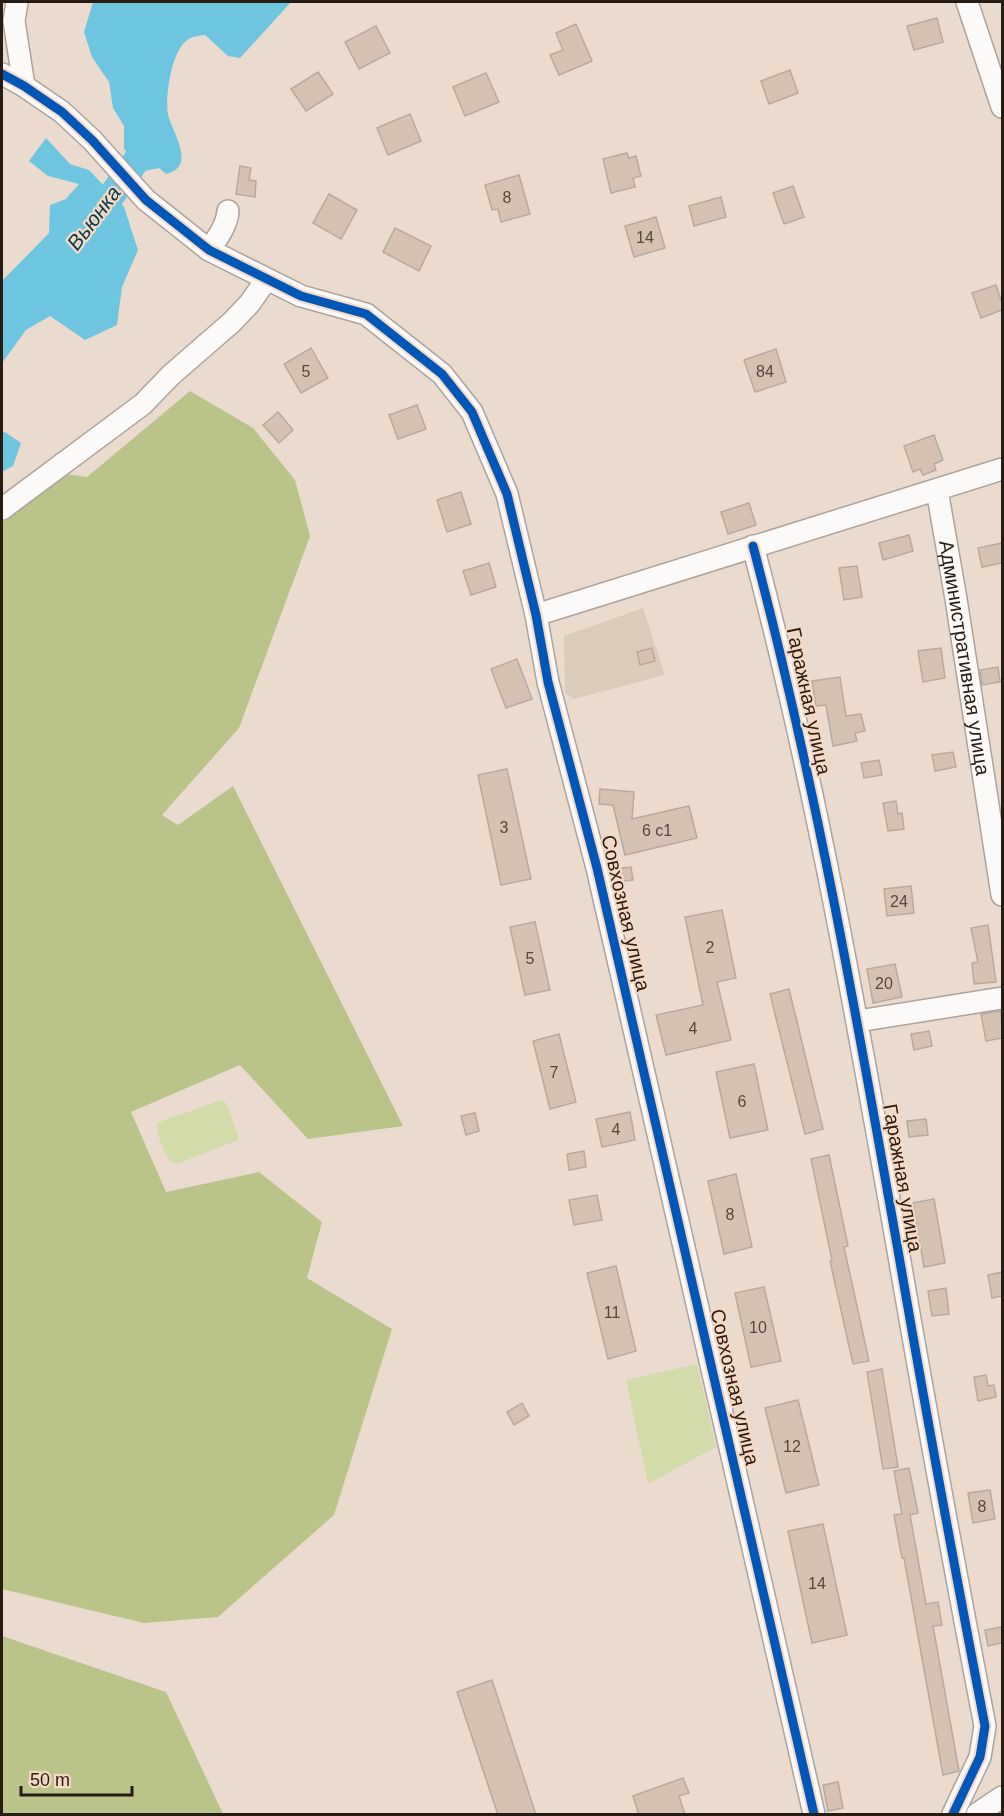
<svg xmlns="http://www.w3.org/2000/svg" width="1004" height="1816" viewBox="0 0 1004 1816" font-family="Helvetica,sans-serif">
  <style>
    .industrial { fill: #dbcbbc }
    .green { fill: #d3dbab }
    .forest { fill: #bac38a }
    .water { fill: #6dc5e0 }
    .lines { fill: none; stroke-linecap: round; stroke-linejoin: round }
    .river { stroke: #6dc5e0; stroke-width: 27 }
    .building { fill: #d6c2b3; stroke: #b6aaa0; stroke-width: 1.5 }
    .minor-casing { stroke: #aea299; stroke-width: 24 }
    .minor { stroke: #fcfaf8; stroke-width: 21 }
    .cycleway-casing { stroke: #f7d9c3; stroke-width: 13 }
    .cycleway { stroke: #0057b8; stroke-width: 9 }
    .labels { text-anchor: middle; stroke-width: 4.5; stroke-linejoin: round; paint-order: stroke }
    .number-label { font-size: 16px; fill: #54473e }
    .street-label { font-size: 20px; fill: #271c14; stroke: #f7d9c3 }
    .water-label { font-size: 21px; font-style: italic; fill: #003c4e; stroke: #f7d9c3 }
  </style>
  <rect width="100%" height="100%" fill="#ebdbcf"/>
  <path class="industrial" d="M643 608 665 675 574 699 565 693 564 636Z"/>
  <g class="green">
    <path d="M221 1100 226 1103 238 1135V1140L177 1164C164 1161 157 1135 157 1123Z"/>
    <path d="M697 1364 716 1447 648 1484 626 1380Z"/>
  </g>
  <g class="forest">
    <path d="M190 391 253 428 295 480 310 536 239 728 162 815 178 825 233 786 403 1126 308 1139 240 1065 131 1112 166 1192 259 1172 322 1222 307 1278 392 1329 334 1515 218 1617 144 1623 2 1589V502L52 472 87 477Z"/>
    <path d="M2 1636 166 1692 223 1814H2Z"/>
  </g>
  <g class="water">
    <path d="M93 2H291L240 58 228 56 205 35C197 36 190 36 184 43 171 56 165 97 168 115 173 133 197 167 166 174L159 168 144 171 124 149V126L113 108 109 82 92 57 84 32Z"/>
    <path d="M46 138 70 164 89 170 124 207 138 250 122 287 117 325 85 340 50 316 26 330 2 363V281L49 233 50 205 66 199 79 184 48 176 29 161Z"/>
    <path d="M5 432 21 443 13 466 2 472V433Z"/>
  </g>
  <g class="lines">
    <path class="river" d="M92 223 146 147V129"/>
  </g>
  <g class="building">
    <path d="M937 18 943 42 914 50 907 26Z"/>
    <path d="M576 24 592 61 559 75 550 55 563 50 556 33Z"/>
    <path d="M376 26 390 53 359 69 345 42Z"/>
    <path d="M790 70 798 93 769 104 761 81Z"/>
    <path d="M318 72 333 94 306 111 291 89Z"/>
    <path d="M486 73 499 102 465 116 453 87Z"/>
    <path d="M410 114 421 141 388 155 377 128Z"/>
    <path d="M627 153 629 158 636 156 641 176 633 178 635 187 611 193 603 159Z"/>
    <path d="M240 166 251 168 249 180 256 181 255 197 236 194Z"/>
    <path d="M519 175 530 214 501 222 498 209 492 210 485 185Z"/>
    <path d="M793 186 804 217 784 224 773 193Z"/>
    <path d="M329 194 357 210 341 239 313 223Z"/>
    <path d="M721 197 726 217 694 226 689 206Z"/>
    <path d="M656 217 665 248 634 257 625 226Z"/>
    <path d="M395 228 431 246 419 271 383 252Z"/>
    <path d="M996 285 1002 303V310L981 318 972 293Z"/>
    <path d="M311 348 328 378 301 393 284 364Z"/>
    <path d="M776 349 786 382 755 392 744 360Z"/>
    <path d="M417 405 426 429 398 439 389 415Z"/>
    <path d="M278 412 293 430 279 443 263 425Z"/>
    <path d="M934 435 943 460 934 464 936 470 923 475 920 469 913 472 904 446Z"/>
    <path d="M461 492 471 524 447 532 437 500Z"/>
    <path d="M749 503 756 525 728 534 721 512Z"/>
    <path d="M909 535 913 551 883 560 879 543Z"/>
    <path d="M1002 543V563L982 567 978 548Z"/>
    <path d="M489 563 496 587 471 595 463 571Z"/>
    <path d="M857 566 862 597 844 600 839 568Z"/>
    <path d="M652 648 655 661 640 665 637 652Z"/>
    <path d="M941 648 945 678 923 682 918 651Z"/>
    <path d="M517 659 532 699 506 708 491 669Z"/>
    <path d="M998 667 1000 682 982 685 980 670Z"/>
    <path d="M840 677 846 716 861 714 865 731 855 733 857 741 833 746 826 705 816 706 812 681Z"/>
    <path d="M953 752 956 767 935 771 932 755Z"/>
    <path d="M879 760 882 775 864 778 861 763Z"/>
    <path d="M507 769 531 879 501 885 478 775Z"/>
    <path d="M600 789 634 792 632 819 689 806 697 838 625 855 613 805 599 804Z"/>
    <path d="M896 801 898 814 902 813 904 829 888 831 883 803Z"/>
    <path d="M631 867 633 880 617 882 615 869Z"/>
    <path d="M911 886 914 913 887 916 884 889Z"/>
    <path d="M722 910 736 978 717 982 731 1040 666 1055 656 1015 703 1005 685 917Z"/>
    <path d="M535 922 550 990 525 995 510 927Z"/>
    <path d="M988 925 996 982 974 984 972 963 978 962 971 928Z"/>
    <path d="M895 964 902 997 873 1003 867 969Z"/>
    <path d="M789 989 823 1129 805 1134 770 994Z"/>
    <path d="M1001 1011 1002 1038 986 1041 981 1014Z"/>
    <path d="M929 1031 932 1046 914 1050 911 1034Z"/>
    <path d="M559 1034 576 1102 550 1109 533 1041Z"/>
    <path d="M754 1064 768 1130 730 1138 716 1072Z"/>
    <path d="M630 1112 635 1140 602 1147 596 1119Z"/>
    <path d="M475 1113 479 1131 466 1135 461 1116Z"/>
    <path d="M926 1119 928 1135 909 1137 907 1121Z"/>
    <path d="M584 1151 586 1167 569 1170 567 1154Z"/>
    <path d="M829 1155 848 1246 844 1247 869 1361 853 1364 830 1261 832 1260 811 1159Z"/>
    <path d="M736 1174 752 1247 724 1254 708 1181Z"/>
    <path d="M597 1195 602 1220 574 1225 569 1200Z"/>
    <path d="M934 1199 945 1263 924 1267 913 1203Z"/>
    <path d="M616 1266 636 1351 608 1359 587 1273Z"/>
    <path d="M1002 1272V1296L992 1298 988 1275Z"/>
    <path d="M764 1287 781 1361 751 1367 735 1293Z"/>
    <path d="M946 1288 949 1314 932 1316 928 1291Z"/>
    <path d="M882 1369 898 1467 883 1469 867 1372Z"/>
    <path d="M986 1375 988 1386 994 1385 996 1397 978 1401 974 1377Z"/>
    <path d="M798 1400 819 1485 786 1493 765 1408Z"/>
    <path d="M522 1403 529 1416 514 1425 507 1412Z"/>
    <path d="M909 1468 918 1513 910 1515 926 1604 938 1602 942 1625 933 1626 959 1771 943 1775 904 1558H902L894 1515 902 1514 894 1471Z"/>
    <path d="M990 1490 995 1519 973 1523 968 1493Z"/>
    <path d="M823 1524 847 1635 812 1643 788 1531Z"/>
    <path d="M1002 1627V1643L988 1646 985 1630Z"/>
    <path d="M492 1680 536 1815H498L457 1692Z"/>
    <path d="M683 1778 689 1793 679 1796 685 1815H639L633 1796Z"/>
    <path d="M838 1782 843 1808 828 1811 823 1785Z"/>
  </g>
  <g class="lines">
    <defs>
      <g id="minor">
        <path d="M17 2 14 21 24 86"/>
        <path d="M967 2 1002 107"/>
        <path d="M2 74 24 86 62 112 92 140 146 200 209 250 301 296 366 314 442 374 472 412 507 494 536 615 548 682 597 868 814 1814"/>
        <path d="M209 250C217 238 227 226 228 211"/>
        <path id="s1" d="M937 490 956 599 1002 895"/>
        <path d="M2 509 143 404 171 375 232 322 250 303 266 280"/>
        <path d="M753 546C815 780 857 1018 899 1256 926 1413 955 1570 985 1726L980 1757 953 1814"/>
        <path d="M536 615 1002 469"/>
        <path d="M858 1021 1002 998"/>
        <path d="M977 1814 1002 1797"/>
      </g>
    </defs>
    <use href="#minor" class="minor-casing"/>
    <use href="#minor" class="minor"/>
    <defs>
      <g id="cycleway">
        <path d="M2 74 24 86 62 112 92 140 146 200 209 250 301 296 366 314 442 374 472 412 507 494 536 615 548 682 597 868 814 1814"/>
        <path d="M753 546C815 780 857 1018 899 1256 926 1413 955 1570 985 1726L980 1757 953 1814"/>
      </g>
    </defs>
    <use href="#cycleway" class="cycleway-casing"/>
    <use href="#cycleway" class="cycleway"/>
  </g>
  <g class="labels">
    <g class="number-label">
      <text x="507" y="203">8</text>
      <text x="645" y="243">14</text>
      <text x="306" y="377">5</text>
      <text x="765" y="377">84</text>
      <text x="504" y="833">3</text>
      <text x="657" y="836">6 с1</text>
      <text x="899" y="907">24</text>
      <text x="710" y="953">2</text>
      <text x="530" y="964">5</text>
      <text x="884" y="989">20</text>
      <text x="693" y="1034">4</text>
      <text x="554" y="1078">7</text>
      <text x="742" y="1107">6</text>
      <text x="616" y="1135">4</text>
      <text x="730" y="1220">8</text>
      <text x="612" y="1318">11</text>
      <text x="758" y="1333">10</text>
      <text x="792" y="1452">12</text>
      <text x="982" y="1512">8</text>
      <text x="817" y="1589">14</text>
    </g>
    <g class="street-label">
      <text dy="7" stroke="none"><textPath href="#s1" startOffset="170">Административная улица</textPath></text>
      <text transform="translate(809 701) rotate(78)" y="7">Гаражная улица</text>
      <text transform="translate(626 913) rotate(77)" y="7">Совхозная улица</text>
      <text transform="translate(903 1178) rotate(80)" y="7">Гаражная улица</text>
      <text transform="translate(735 1387) rotate(77)" y="7">Совхозная улица</text>
    </g>
    <g class="water-label">
      <text transform="translate(94 218) rotate(-53)" y="7">Вьюнка</text>
    </g>
  </g>
  <rect width="1004" height="1816" fill="none" stroke="#271c14" stroke-width="6"/>
  <path d="M21 1786v9h111v-9" fill="none" stroke="#271c14" stroke-width="3"/>
  <text x="30" y="1786" font-size="18" fill="#271c14" stroke="#f7d9c3" stroke-width="4.5" paint-order="stroke">50 m</text>
</svg>
